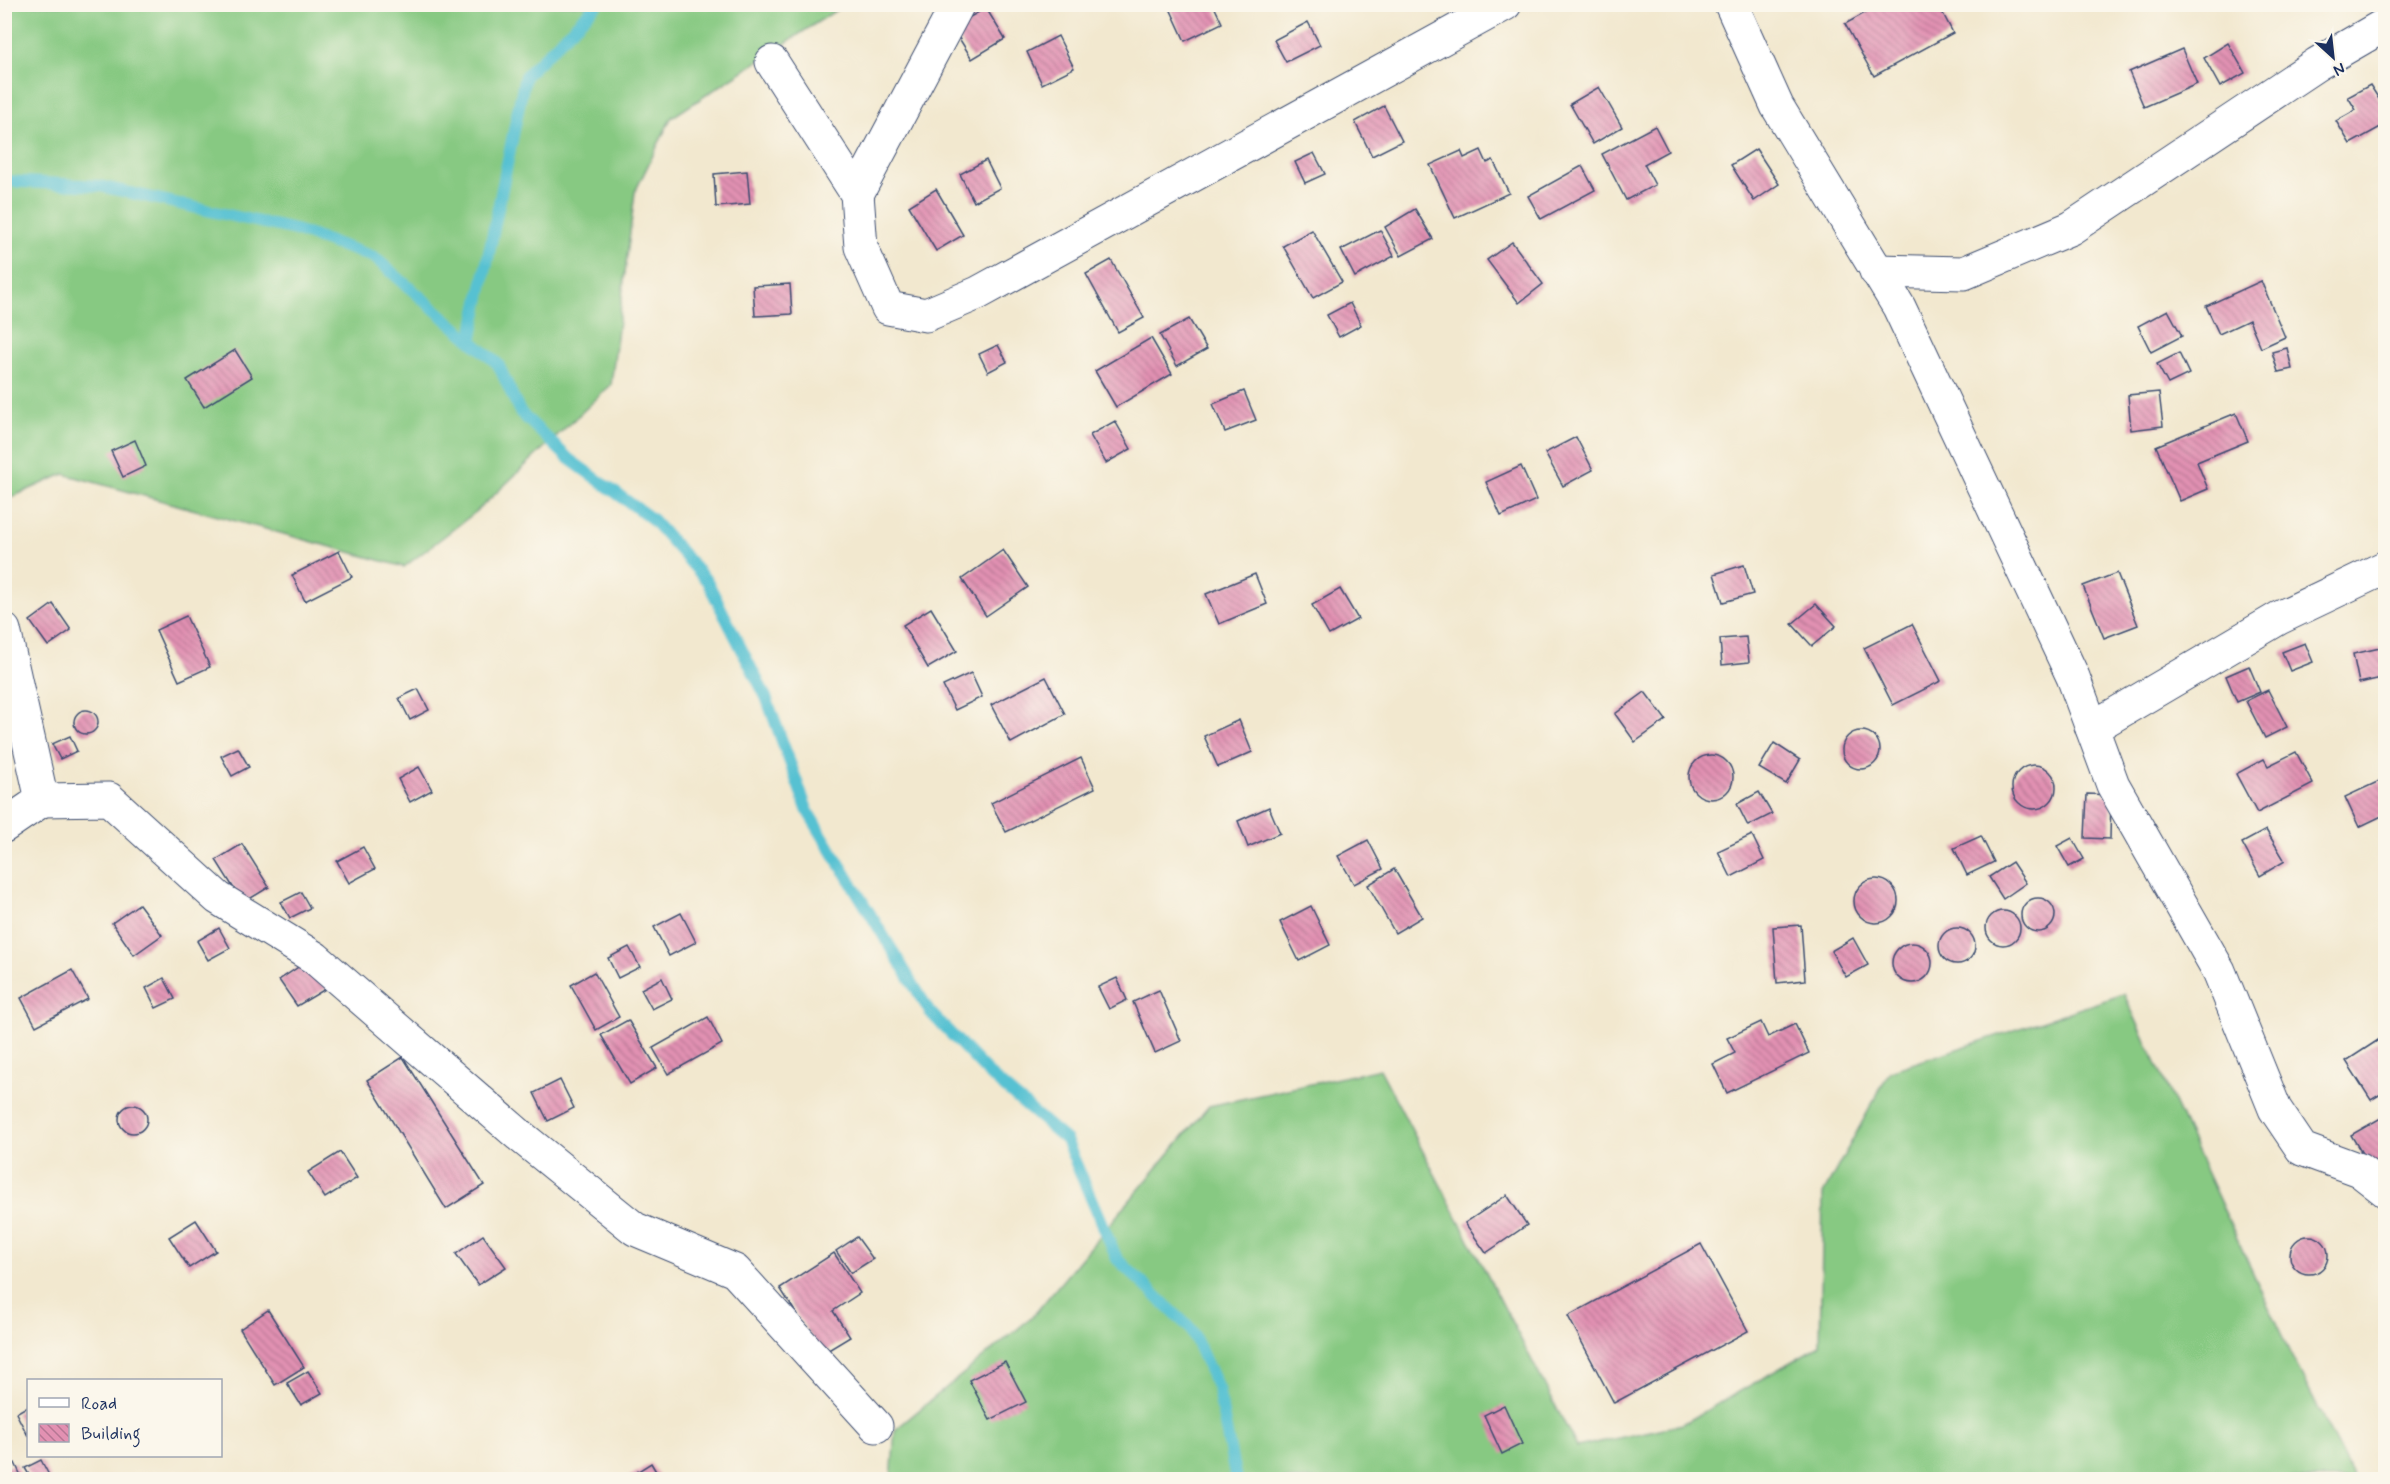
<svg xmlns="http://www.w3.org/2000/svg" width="2390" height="1484" viewBox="0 0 2390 1484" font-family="Mynerve,sans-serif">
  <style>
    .grass { fill: #87c982; stroke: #517c70; stroke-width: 1.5 }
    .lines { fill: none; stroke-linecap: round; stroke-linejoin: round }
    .stream { stroke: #56c1d2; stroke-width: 12 }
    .building { fill: url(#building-back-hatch) }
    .minor-casing { stroke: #3b4b6f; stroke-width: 35 }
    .minor { stroke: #fff; stroke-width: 33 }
  </style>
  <defs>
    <pattern id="building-back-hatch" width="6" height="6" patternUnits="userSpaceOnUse" patternTransform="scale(1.5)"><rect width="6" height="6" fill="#e291b2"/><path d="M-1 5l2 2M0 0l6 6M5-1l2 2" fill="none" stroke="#b67794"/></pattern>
  </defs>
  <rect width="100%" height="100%" fill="#fbf7ec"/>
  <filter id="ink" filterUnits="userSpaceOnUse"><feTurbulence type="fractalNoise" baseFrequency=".0167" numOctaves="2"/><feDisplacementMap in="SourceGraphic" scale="12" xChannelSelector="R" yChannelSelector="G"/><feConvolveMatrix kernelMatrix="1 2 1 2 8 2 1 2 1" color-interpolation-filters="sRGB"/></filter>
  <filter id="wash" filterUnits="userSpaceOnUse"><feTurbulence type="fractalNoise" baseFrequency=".008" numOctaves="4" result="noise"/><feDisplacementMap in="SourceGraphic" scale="24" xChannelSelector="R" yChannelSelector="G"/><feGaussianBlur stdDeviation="1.35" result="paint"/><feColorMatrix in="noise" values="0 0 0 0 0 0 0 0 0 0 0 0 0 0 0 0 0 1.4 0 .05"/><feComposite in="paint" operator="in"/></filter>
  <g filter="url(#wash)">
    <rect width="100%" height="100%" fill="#f2e8cf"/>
    <g class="grass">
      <path d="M5 5H844L671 118 635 192 611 385 477 511 404 567 64 474 5 500Z"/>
      <path d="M2124 994 2290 1353 2354 1479 891 1480 895 1430 1032 1317 1209 1106 1380 1069 1577 1447 1683 1424 1820 1345 1823 1194 1890 1071Z"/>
    </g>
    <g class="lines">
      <g class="stream">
        <path d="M4 181 100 186 295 230 374 257 498 364 520 412 569 459 652 519 707 581 766 697 808 812 930 1012 991 1076 1066 1140 1117 1259 1191 1329 1218 1389 1236 1480"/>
        <path d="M471 341 525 76 597 4"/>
      </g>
    </g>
    <g id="blocks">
      <g class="building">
        <path d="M1168 4H1213L1222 23 1185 41Z"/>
        <path d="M1881 4H1938L1953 33 1874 76 1845 24Z"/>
        <path d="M986 8 1005 39 972 59 952 27Z"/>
        <path d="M1308 22 1320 45 1286 62 1274 40Z"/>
        <path d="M1058 36 1074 68 1042 84 1027 52Z"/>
        <path d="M2228 43 2245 73 2220 87 2204 58Z"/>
        <path d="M2182 49 2197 84 2144 107 2129 72Z"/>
        <path d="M2370 85 2386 110V124L2350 144 2336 121 2356 110 2348 97Z"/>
        <path d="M1599 87 1622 127 1593 144 1570 104Z"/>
        <path d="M1384 106 1402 141 1372 156 1355 122Z"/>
        <path d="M1655 126 1668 151 1644 164 1655 185 1626 200 1602 154Z"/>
        <path d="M1756 149 1779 184 1754 201 1731 165Z"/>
        <path d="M1481 150 1487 163 1493 160 1509 193 1455 218 1430 165 1461 151 1464 158Z"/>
        <path d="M1314 153 1325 174 1305 183 1295 162Z"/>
        <path d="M986 160 1000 188 974 202 960 174Z"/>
        <path d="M1582 166 1595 190 1541 219 1528 196Z"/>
        <path d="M747 171 750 204 716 207 714 174Z"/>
        <path d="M936 189 963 235 936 251 909 206Z"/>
        <path d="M1415 209 1433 239 1401 256 1385 227Z"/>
        <path d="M1312 230 1342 282 1313 298 1283 246Z"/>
        <path d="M1380 230 1394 256 1355 277 1341 250Z"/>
        <path d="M1512 242 1543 284 1519 303 1487 260Z"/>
        <path d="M1111 260 1144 318 1118 332 1086 274Z"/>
        <path d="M2261 281 2285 337 2261 348 2249 320 2219 334 2206 306Z"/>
        <path d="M790 284 792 314 755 316 753 286Z"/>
        <path d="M1350 303 1361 325 1339 337 1327 315Z"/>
        <path d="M2168 310 2182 336 2151 352 2138 326Z"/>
        <path d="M1189 319 1207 349 1177 366 1160 335Z"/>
        <path d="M1151 338 1172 374 1116 407 1095 371Z"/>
        <path d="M998 345 1007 362 988 372 979 354Z"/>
        <path d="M2287 348 2292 369 2278 372 2272 352Z"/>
        <path d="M235 350 252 377 204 407 187 380Z"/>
        <path d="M2179 353 2189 374 2168 384 2157 364Z"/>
        <path d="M1244 391 1256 420 1225 432 1213 404Z"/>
        <path d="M2159 392 2163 426 2131 430 2128 395Z"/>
        <path d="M2236 413 2248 441 2197 462 2208 489 2180 501 2156 446Z"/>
        <path d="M1115 421 1131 449 1106 463 1090 435Z"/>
        <path d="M1576 437 1593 470 1563 486 1545 453Z"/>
        <path d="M135 440 146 466 123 477 111 451Z"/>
        <path d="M1521 466 1536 500 1501 516 1486 482Z"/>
        <path d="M1003 550 1028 587 986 616 962 579Z"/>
        <path d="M339 551 352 577 305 601 292 575Z"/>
        <path d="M1744 565 1753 594 1723 602 1714 574Z"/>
        <path d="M2117 573 2138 625 2104 638 2083 586Z"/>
        <path d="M1255 574 1267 604 1219 624 1206 594Z"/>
        <path d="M1340 589 1358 619 1329 635 1312 605Z"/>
        <path d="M53 604 71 630 48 646 30 621Z"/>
        <path d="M1816 604 1836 626 1812 646 1792 624Z"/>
        <path d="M931 608 957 651 928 668 903 625Z"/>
        <path d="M186 616 210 667 179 681 156 630Z"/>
        <path d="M1912 624 1941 681 1893 705 1864 648Z"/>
        <path d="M1746 637 1749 662 1722 665 1720 639Z"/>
        <path d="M2305 643 2313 662 2290 671 2282 652Z"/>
        <path d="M2380 648 2386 677 2359 683 2353 654Z"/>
        <path d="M2249 666 2260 692 2237 702 2226 676Z"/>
        <path d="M971 673 982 697 955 710 943 686Z"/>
        <path d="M1046 677 1065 714 1011 743 991 705Z"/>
        <path d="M418 689 429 710 410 720 399 698Z"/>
        <path d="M2268 690 2287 727 2265 738 2246 701Z"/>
        <path d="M1645 692 1666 720 1635 742 1615 714Z"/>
        <circle cx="86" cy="722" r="12"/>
        <path d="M1239 720 1252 752 1218 767 1204 736Z"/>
        <circle cx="1861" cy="750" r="19"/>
        <path d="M70 736 77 751 60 759 52 744Z"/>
        <path d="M1774 743 1800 760 1786 784 1759 768Z"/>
        <path d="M238 748 249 767 232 776 221 756Z"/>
        <path d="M2296 752 2313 784 2257 813 2236 774 2264 759 2268 766Z"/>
        <circle cx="1711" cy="777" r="22"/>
        <path d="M1081 758 1095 788 1006 832 991 803Z"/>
        <circle cx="2034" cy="787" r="22"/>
        <path d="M419 767 432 790 410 802 398 779Z"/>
        <path d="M2386 778V814L2359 827 2345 797Z"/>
        <path d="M1759 792 1772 814 1748 826 1737 804Z"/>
        <path d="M2087 794 2111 795 2110 839 2085 838Z"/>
        <path d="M1269 807 1280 833 1248 847 1238 821Z"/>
        <path d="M2266 830 2285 861 2260 876 2242 843Z"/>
        <path d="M1752 835 1764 860 1731 877 1718 851Z"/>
        <path d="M1981 836 1994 862 1967 875 1954 848Z"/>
        <path d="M2072 838 2084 859 2069 867 2057 846Z"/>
        <path d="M1368 840 1383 869 1354 884 1338 856Z"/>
        <path d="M242 844 269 887 243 903 216 860Z"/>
        <path d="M363 847 375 869 349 883 337 861Z"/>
        <path d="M2012 862 2026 883 2003 899 1989 877Z"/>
        <path d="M1394 869 1422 917 1395 933 1368 885Z"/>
        <circle cx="1876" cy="901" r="22"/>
        <path d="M301 892 310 908 290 918 281 902Z"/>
        <circle cx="2038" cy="915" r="17"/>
        <path d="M139 904 162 935 134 955 112 923Z"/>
        <path d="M1311 906 1330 945 1299 961 1280 922Z"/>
        <circle cx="2003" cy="928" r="17"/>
        <path d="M681 913 696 942 669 956 654 927Z"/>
        <path d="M1801 925 1805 980 1777 983 1773 927Z"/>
        <circle cx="1957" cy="946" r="18"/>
        <path d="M219 928 230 948 208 960 197 941Z"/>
        <path d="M1853 938 1868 965 1846 977 1831 951Z"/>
        <circle cx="1912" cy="963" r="20"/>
        <path d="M629 947 640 967 618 978 608 958Z"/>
        <path d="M309 960 327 988 297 1006 279 980Z"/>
        <path d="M72 970 88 999 36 1026 21 998Z"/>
        <path d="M594 972 619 1017 596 1030 571 985Z"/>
        <path d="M164 978 175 999 156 1008 146 988Z"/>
        <path d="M662 978 672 999 652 1009 641 989Z"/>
        <path d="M1117 978 1127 1000 1109 1009 1098 987Z"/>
        <path d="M1159 990 1181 1041 1155 1053 1133 1002Z"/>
        <path d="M708 1017 722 1044 668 1074 653 1048Z"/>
        <path d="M628 1020 657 1068 630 1084 601 1035Z"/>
        <path d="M1761 1022 1768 1037 1795 1024 1809 1053 1727 1093 1713 1064 1735 1053 1727 1038Z"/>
        <path d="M2386 1035V1091L2371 1100 2346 1061Z"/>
        <path d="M403 1057 484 1185 446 1209 367 1080Z"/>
        <path d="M560 1080 574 1108 548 1121 534 1093Z"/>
        <circle cx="133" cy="1119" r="14"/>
        <path d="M2386 1115V1162L2372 1170 2351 1135Z"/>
        <path d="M340 1152 357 1178 325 1198 308 1172Z"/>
        <path d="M1507 1195 1527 1225 1486 1253 1465 1223Z"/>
        <path d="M196 1220 216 1251 189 1268 169 1237Z"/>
        <path d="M483 1235 506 1267 478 1285 456 1254Z"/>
        <circle cx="2309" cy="1255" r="19"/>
        <path d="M857 1237 873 1259 851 1273 836 1251Z"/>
        <path d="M1701 1244 1748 1331 1614 1403 1568 1316Z"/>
        <path d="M834 1253 860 1293 833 1311 850 1337 822 1354 780 1288Z"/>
        <path d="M268 1310 304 1367 275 1385 240 1329Z"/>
        <path d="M1005 1362 1026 1402 990 1420 969 1380Z"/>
        <path d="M308 1371 322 1393 301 1405 287 1383Z"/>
        <path d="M1504 1405 1522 1444 1502 1454 1484 1415Z"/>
        <path d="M28 1406V1436L16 1413Z"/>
        <path d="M41 1460 51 1479 32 1480 25 1468Z"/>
        <path d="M15 1463 23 1480H4V1469Z"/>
        <path d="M651 1463 661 1480H624Z"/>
      </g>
    </g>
  </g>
  <g filter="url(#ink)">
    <use href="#blocks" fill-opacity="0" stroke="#3b4b6f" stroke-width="1.5"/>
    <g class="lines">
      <defs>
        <g id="minor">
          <path d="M1731 4 1777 106 1899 307 2073 677 2113 785 2219 971 2275 1109 2302 1149 2359 1170 2386 1191"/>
          <path d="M772 62 857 194 861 247 888 308 926 315 978 293 1505 4"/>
          <path d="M857 194 958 4"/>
          <path d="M1876 271 1964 273 2071 228 2317 64 2386 24"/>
          <path d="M4 630 42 800 4 826"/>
          <path d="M2092 728 2279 618 2386 567"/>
          <path d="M42 800 109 799 218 898 315 958 519 1135 635 1229 735 1271 876 1426"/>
        </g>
      </defs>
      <use href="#minor" class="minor-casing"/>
      <use href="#minor" class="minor"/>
    </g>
  </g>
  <rect width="2390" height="1484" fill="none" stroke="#fbf7ec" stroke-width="24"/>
  <rect x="27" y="1379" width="195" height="78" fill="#fbf7ec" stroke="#a1a7b3" stroke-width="1.5"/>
  <rect x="39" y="1398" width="30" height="9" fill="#ffffff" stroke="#a1a7b3" stroke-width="1.5"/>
  <text x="81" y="1409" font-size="18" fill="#1b2f5e">Road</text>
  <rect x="39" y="1424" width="30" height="18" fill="url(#building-back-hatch)" stroke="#a1a7b3" stroke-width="1.5"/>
  <text x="81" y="1439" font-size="18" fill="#1b2f5e">Building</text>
  <g transform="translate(2333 57) rotate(153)" stroke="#fbf7ec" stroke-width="4.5" paint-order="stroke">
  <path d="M0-4.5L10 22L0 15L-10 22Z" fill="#1b2f5e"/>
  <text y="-9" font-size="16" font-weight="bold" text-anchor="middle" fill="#1b2f5e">N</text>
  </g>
</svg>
